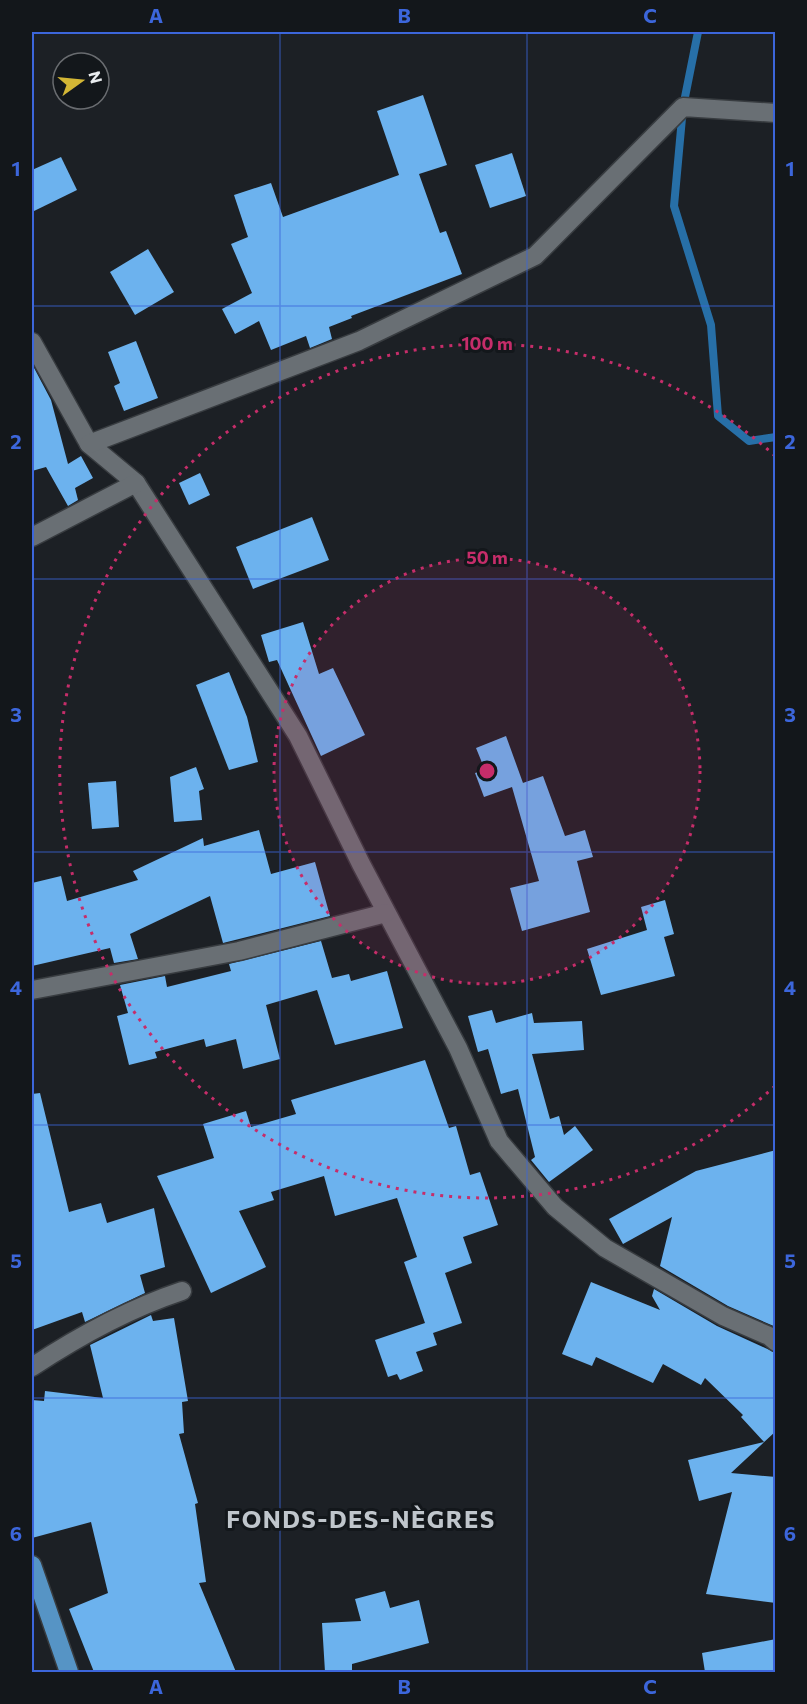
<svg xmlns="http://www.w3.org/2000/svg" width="807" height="1704" viewBox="0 0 807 1704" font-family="Commissioner,sans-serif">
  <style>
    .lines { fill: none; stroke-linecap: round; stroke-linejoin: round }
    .stream { stroke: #276fa7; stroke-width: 8 }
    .building { fill: #6cb2ee }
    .street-casing { stroke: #383c40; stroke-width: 21 }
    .primary-casing { stroke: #383c40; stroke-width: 21 }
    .street { stroke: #696f74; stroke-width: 18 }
    .primary { stroke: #5694c5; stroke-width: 18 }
    .grid { fill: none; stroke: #3c66db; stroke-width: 1.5; stroke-opacity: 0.55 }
    .ring { fill: none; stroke: #c62d6a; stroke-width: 3; stroke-dasharray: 3 6 }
    .labels { text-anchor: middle; stroke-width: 6; stroke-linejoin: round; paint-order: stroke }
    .district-label { font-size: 24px; font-weight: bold; letter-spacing: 1.5px; fill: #c0c6cc; stroke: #13171b }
    .centre { fill: #c62d6a; stroke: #13171b; stroke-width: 3 }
    .ring-label { font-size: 18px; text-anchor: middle; font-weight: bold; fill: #c62d6a; stroke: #13171b; stroke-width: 6; stroke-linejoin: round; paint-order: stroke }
    .neatline { fill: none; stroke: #3c66db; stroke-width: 2 }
    .grid-label { font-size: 20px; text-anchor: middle; font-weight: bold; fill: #3c66db }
  </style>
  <rect width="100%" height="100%" fill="#1c2025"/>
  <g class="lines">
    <path class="stream" d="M698 32 683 107 674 206 711 325 718 416 749 441 776 437"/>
  </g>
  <g class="building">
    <path d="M423 95 447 165 419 174 440 233 446 231 462 274 351 316 352 318 329 327 332 339 310 348 306 336 271 350 259 321 235 334 222 309 252 293 231 244 248 237 234 195 271 183 283 217 399 175 377 111Z"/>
    <path d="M512 153 526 196 490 208 475 165Z"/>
    <path d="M61 157 77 190 32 212V170Z"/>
    <path d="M148 249 174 292 135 315 110 272Z"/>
    <path d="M136 341 158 398 124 411 114 386 120 383 108 352Z"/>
    <path d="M32 364 51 400 68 464 81 456 93 478 75 488 78 500 68 506 46 467 32 471Z"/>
    <path d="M200 473 210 495 189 505 179 483Z"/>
    <path d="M312 517 329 560 253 589 236 547Z"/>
    <path d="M303 622 319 674 333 668 365 735 321 756 277 660 269 662 261 635Z"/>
    <path d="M229 672 247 717 258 762 229 770 196 685Z"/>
    <path d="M506 736 523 783 517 785 543 776 565 836 585 830 593 857 577 861 590 912 522 931 510 888 539 881 512 787 484 797 475 773 485 770 476 748Z"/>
    <path d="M196 767 204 789 199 791 202 820 174 822 170 777Z"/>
    <path d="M116 781 119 827 92 829 88 783Z"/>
    <path d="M259 830 271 874 315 862 330 916 223 943 210 896 130 934 138 959 114 963 110 948 32 966V883L61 876 67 901 138 880 133 871 203 838 204 846Z"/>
    <path d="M665 900 674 934 664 937 675 976 601 995 587 949 647 930 641 907Z"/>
    <path d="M321 941 332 978 349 974 351 981 387 971 403 1028 335 1045 317 990 266 1005 280 1059 243 1069 236 1039 206 1047 204 1039 155 1052 157 1058 129 1065 117 1016 128 1013 120 985 165 976 167 987 231 971 229 964Z"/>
    <path d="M492 1010 496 1023 532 1013 534 1023 582 1021 584 1050 532 1054 550 1119 559 1116 564 1135 575 1126 593 1150 549 1182 531 1160 535 1157 518 1089 501 1094 488 1049 478 1052 468 1016Z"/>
    <path d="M425 1060 449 1128 456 1126 470 1175 480 1172 498 1225 463 1237 472 1263 445 1273 462 1323 433 1333 437 1345 416 1352 423 1371 400 1380 397 1374 388 1377 375 1340 425 1323 404 1262 417 1257 397 1198 335 1216 324 1176 271 1192 274 1200 239 1211 266 1267 211 1293 157 1176 214 1158 203 1124 246 1111 251 1127 296 1114 291 1100Z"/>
    <path d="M40 1093 69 1212 101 1203 107 1223 154 1208 165 1267 140 1275 145 1293 85 1322 82 1312 32 1330V1094Z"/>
    <path d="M776 1150V1327L728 1306 660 1266 672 1217 623 1244 609 1219 696 1171Z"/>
    <path d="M591 1282 660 1310 652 1296 654 1289 717 1326 776 1353V1431L731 1473 776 1477V1603L706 1594 732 1492 699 1501 688 1460 764 1442 741 1417 743 1415 705 1378 701 1385 663 1364 653 1383 596 1357 592 1366 562 1354Z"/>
    <path d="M151 1315 153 1321 174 1318 188 1401 182 1402 184 1433 179 1434 198 1503 195 1504 206 1582 199 1583 236 1672H94L69 1609 108 1593 91 1522 32 1538V1400L44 1401 45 1391 103 1398 90 1345Z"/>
    <path d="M385 1591 390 1608 419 1600 429 1643 352 1664V1672H325L322 1623 361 1621 355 1599Z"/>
    <path d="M776 1639V1672H705L702 1653Z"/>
  </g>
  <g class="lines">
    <defs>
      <g id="street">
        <path d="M32 342 89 444 136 483 298 736 361 864 458 1048 499 1141 555 1207 605 1248 723 1316 769 1336 776 1342"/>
        <path d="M89 444 359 341 535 256 683 107 776 113"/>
        <path d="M32 537 136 483"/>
        <path d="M32 990 239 951 386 913"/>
        <path d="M32 1367C79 1336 128 1309 182 1291"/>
      </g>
      <path id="primary" d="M32 1565 69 1672"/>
    </defs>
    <use href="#street" class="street-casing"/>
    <use href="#primary" class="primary-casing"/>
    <use href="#street" class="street"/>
    <use href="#primary" class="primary"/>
  </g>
  <path class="grid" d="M280 32V1672M527 32V1672M32 306H776M32 579H776M32 852H776M32 1125H776M32 1398H776"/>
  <circle cx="487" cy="771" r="213" fill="#c62d6a" fill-opacity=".12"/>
  <g class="ring">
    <circle cx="487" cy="771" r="213"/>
    <path d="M775 1086A427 427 0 1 1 775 456"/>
  </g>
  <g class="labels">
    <g class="district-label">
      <text x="361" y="1528">FONDS-DES-NÈGRES</text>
    </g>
  </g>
  <circle cx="487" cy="771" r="9" class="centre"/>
  <g class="ring-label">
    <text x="487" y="350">100 m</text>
    <text x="487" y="564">50 m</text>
  </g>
  <rect width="807" height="1704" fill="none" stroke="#13171b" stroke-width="66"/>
  <g transform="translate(81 81) rotate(75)"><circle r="28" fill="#13171b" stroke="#696c70" stroke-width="1.5"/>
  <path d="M0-4.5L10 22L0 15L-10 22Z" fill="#d3b635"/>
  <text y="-9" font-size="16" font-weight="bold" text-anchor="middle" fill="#e9ecef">N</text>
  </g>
  <rect x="33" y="33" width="741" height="1638" class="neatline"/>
  <g class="grid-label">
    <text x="156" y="23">A</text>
    <text x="404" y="23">B</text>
    <text x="650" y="23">C</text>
    <text x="16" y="176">1</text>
    <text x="790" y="176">1</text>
    <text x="16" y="449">2</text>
    <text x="790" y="449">2</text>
    <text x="16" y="722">3</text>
    <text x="790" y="722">3</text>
    <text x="16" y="995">4</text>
    <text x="790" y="995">4</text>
    <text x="16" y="1268">5</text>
    <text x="790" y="1268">5</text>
    <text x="16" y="1541">6</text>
    <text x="790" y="1541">6</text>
    <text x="156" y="1694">A</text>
    <text x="404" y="1694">B</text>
    <text x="650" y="1694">C</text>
  </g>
</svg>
